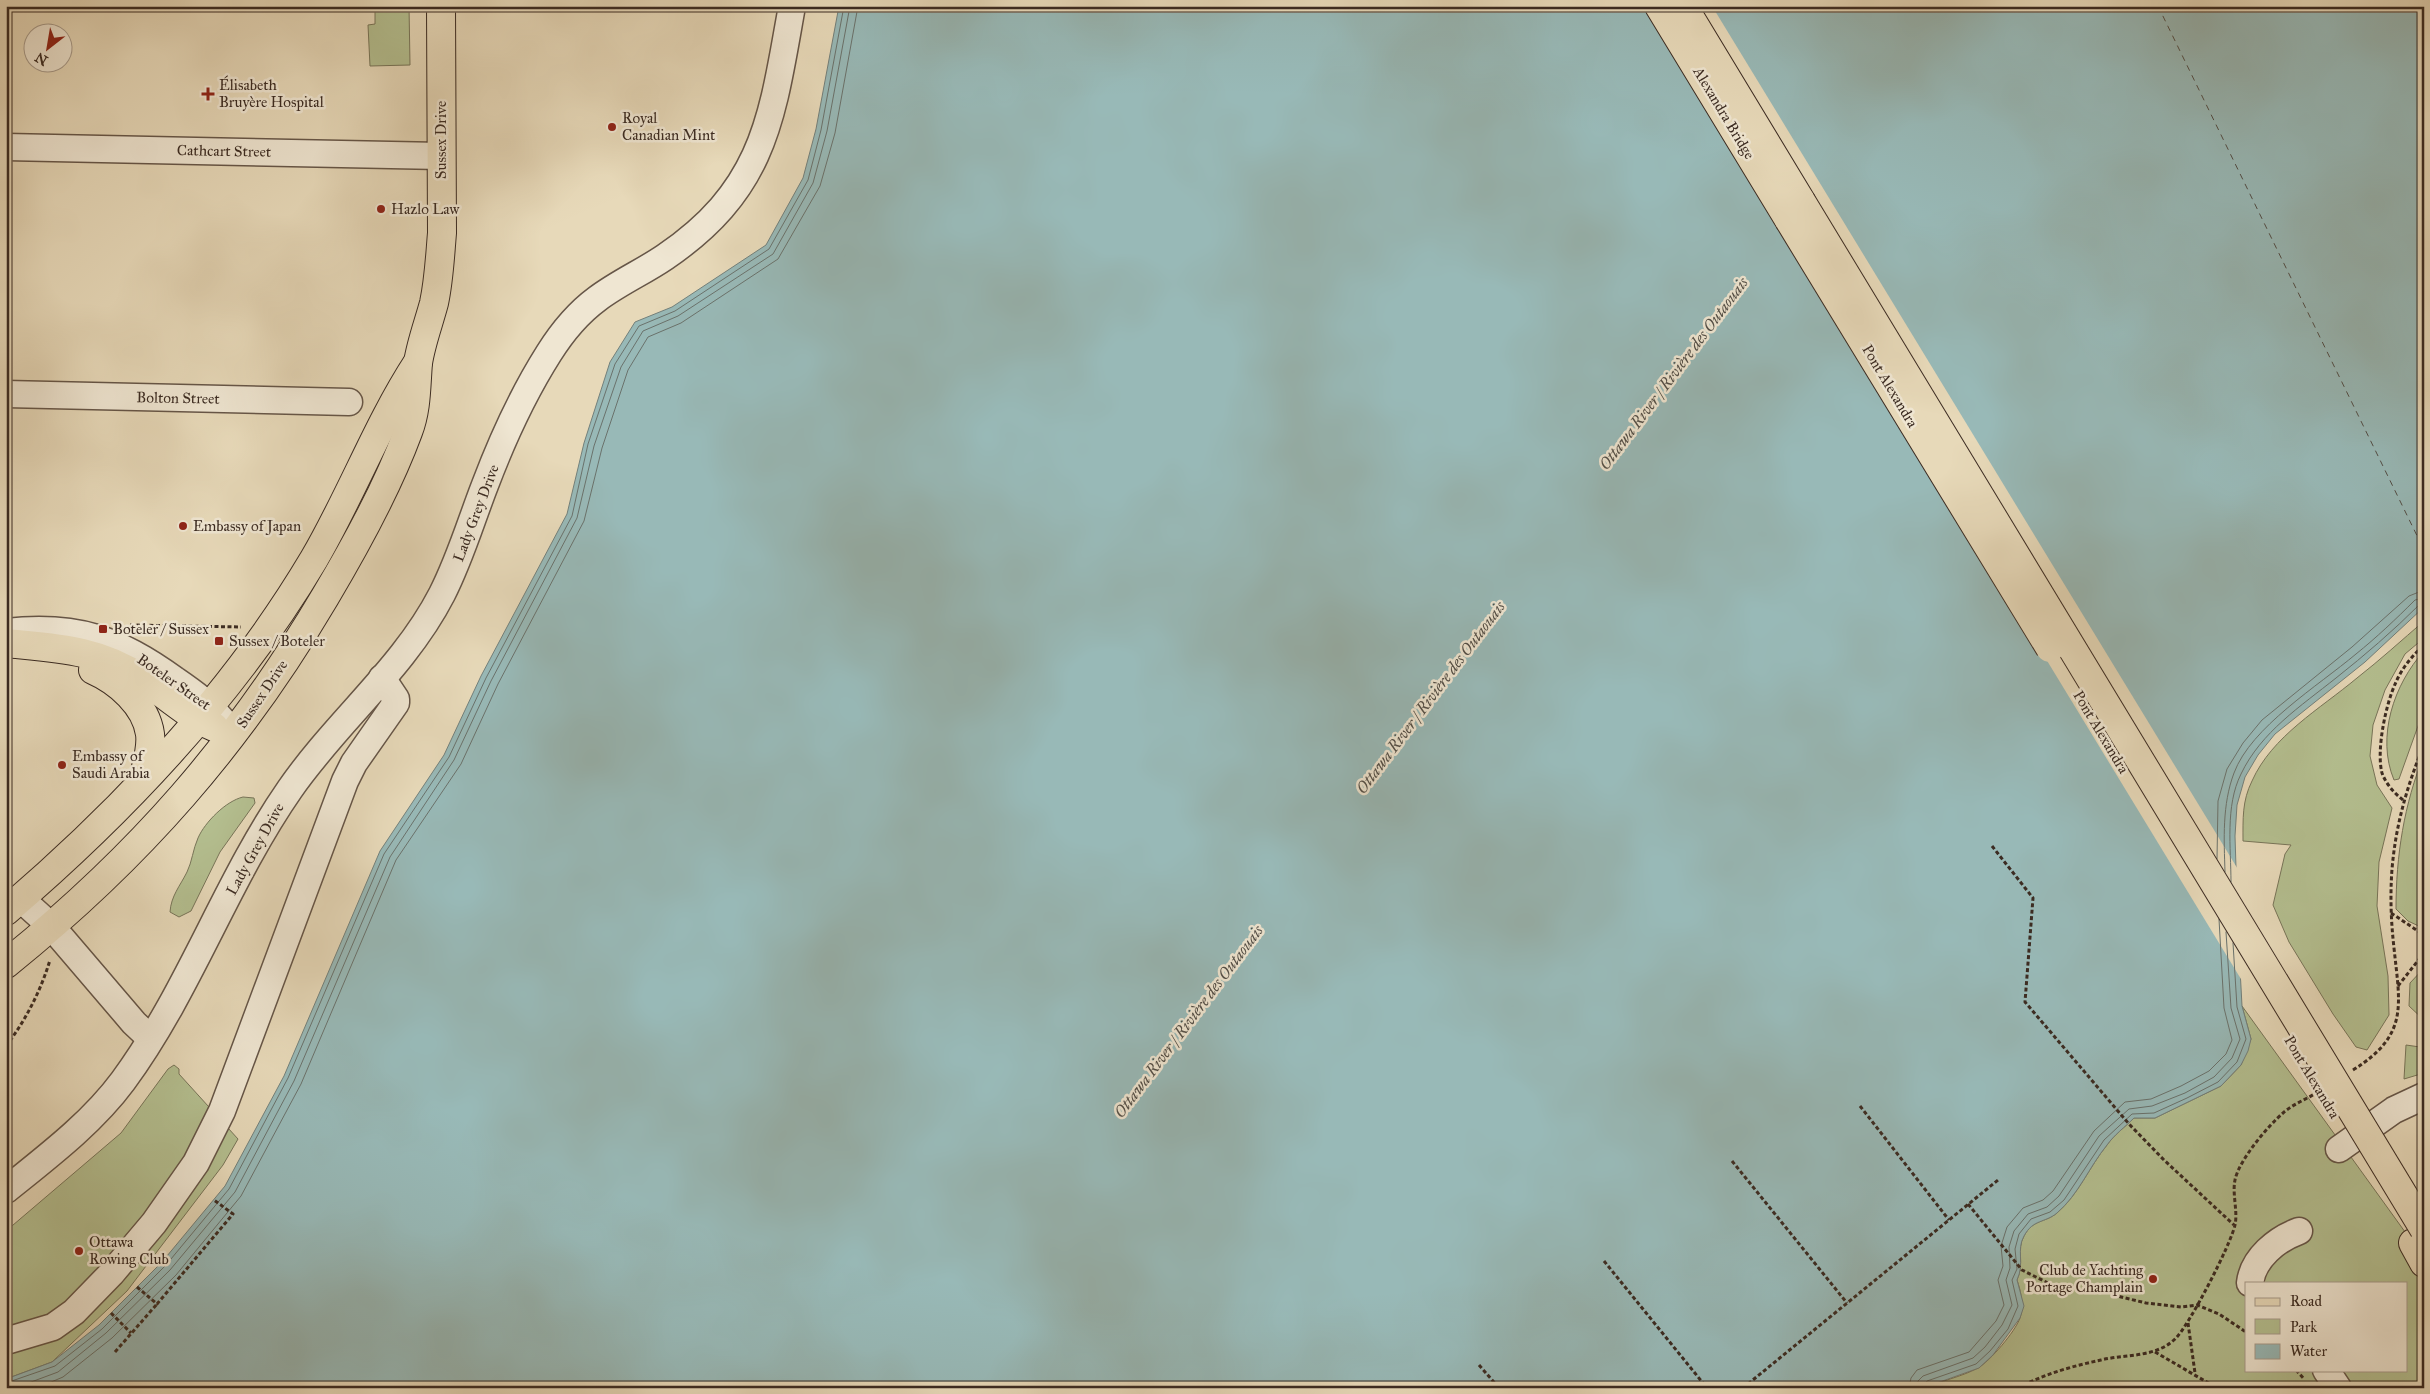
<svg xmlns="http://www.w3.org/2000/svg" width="2430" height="1394" viewBox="0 0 2430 1394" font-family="'IM FELL Great Primer',serif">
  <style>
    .green { fill: #b4bf90; stroke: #787559; fill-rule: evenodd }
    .water { fill: #98b9b7; stroke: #73807b }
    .pier { fill: #e7d9b9 }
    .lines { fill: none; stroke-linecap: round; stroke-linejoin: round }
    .shore { stroke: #6a726c; stroke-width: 1 }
    .ferry { stroke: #524e47; stroke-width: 1; stroke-dasharray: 6 5; stroke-linecap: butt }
    .minor-casing { stroke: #665648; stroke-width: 29 }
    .major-casing { stroke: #3b2b22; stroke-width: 30 }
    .path { stroke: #3b2b22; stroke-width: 3; stroke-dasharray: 4 2.5; stroke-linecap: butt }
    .minor { stroke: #efe6d2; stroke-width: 26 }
    .major { stroke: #e7d9b9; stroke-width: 28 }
    .major-bridge-casing { stroke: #3b2b22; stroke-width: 30; stroke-linecap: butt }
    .major-bridge { stroke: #e7d9b9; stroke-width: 28 }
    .poi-dot { fill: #8f2418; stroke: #efe6d2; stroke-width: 2 }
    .labels { text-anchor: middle; stroke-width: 5; stroke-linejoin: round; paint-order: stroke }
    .poi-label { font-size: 15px; fill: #3b2b22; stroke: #efe6d2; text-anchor: start }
    .street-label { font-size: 15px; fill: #3b2b22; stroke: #efe6d2 }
    .water-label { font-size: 16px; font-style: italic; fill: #524e47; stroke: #efe6d2 }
  </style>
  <rect width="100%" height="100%" fill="#e7d9b9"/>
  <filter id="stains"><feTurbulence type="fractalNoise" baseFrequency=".004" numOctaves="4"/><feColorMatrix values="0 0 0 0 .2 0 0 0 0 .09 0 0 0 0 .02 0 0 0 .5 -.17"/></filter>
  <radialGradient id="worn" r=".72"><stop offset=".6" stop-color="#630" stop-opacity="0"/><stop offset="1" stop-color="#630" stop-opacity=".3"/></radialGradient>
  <g class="green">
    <path d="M375 6H409L410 65 370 66 368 25 375 24Z"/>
    <path d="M2424 621V638L2405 654 2385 690 2373 725 2370 756 2377 785 2392 808 2379 862 2377 906 2388 976 2389 1015 2367 1050 2356 1047 2333 1014 2289 942 2273 905 2285 854 2291 845 2243 841C2243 819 2242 801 2252 781 2272 736 2320 709 2357 678 2380 660 2402 640 2424 621Z"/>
    <path d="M2424 651V715L2418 726 2399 779 2394 780C2376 737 2394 684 2424 651Z"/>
    <path d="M2424 755V928H2423L2408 921 2396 909C2396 856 2404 804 2424 755Z"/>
    <path d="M243 797 254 798 255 803 220 852 191 911 179 917 170 912C171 896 180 886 187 872 192 862 193 849 198 838 205 822 226 801 243 797Z"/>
    <path d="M2424 968V1020L2409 1006 2410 983Z"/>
    <path d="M2242 1006 2413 1243 2424 1263V1388H1923C1941 1381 1961 1377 1978 1368 1990 1361 2015 1332 2020 1318 2024 1307 2021 1291 2017 1280 2025 1263 2016 1250 2024 1236 2033 1219 2045 1223 2057 1213 2079 1194 2089 1167 2107 1145 2114 1135 2125 1127 2134 1118H2155L2221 1086 2241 1065 2251 1039ZM2246 1283H2406V1370H2246Z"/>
    <path d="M2424 1044V1073L2404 1079 2406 1045 2420 1047Z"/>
    <path d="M174 1065 179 1069V1074L238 1139 223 1165 127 1291 52 1362 6 1379V1231L121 1133 168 1069Z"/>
  </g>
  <path class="water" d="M839 6H2424V607L2365 662 2275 734 2258 755 2245 777 2237 805 2235 836 2238 931 2242 1006 2251 1039 2248 1051 2241 1065 2221 1086 2155 1118H2134C2125 1127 2114 1135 2107 1145 2089 1167 2079 1194 2057 1213 2045 1223 2033 1219 2024 1236 2016 1250 2025 1263 2017 1280L2024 1306 2020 1318 1993 1355 1979 1368 1923 1388H6V1379L52 1362 99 1325 162 1262 225 1186 284 1076 380 851 444 755 481 676 567 514 584 443 610 362 635 322 672 307 766 245 803 178 816 129Z"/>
  <path class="pier" d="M1648 6H1712L2239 871 2244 984Z"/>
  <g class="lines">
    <g class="shore">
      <path d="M2217 859 2218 801 2227 769 2243 743 2262 720 2352 647 2409 596 2424 590"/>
      <path d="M2225 872C2224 839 2222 805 2234 773 2251 727 2318 686 2356 654 2376 638 2396 619 2415 600L2424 598"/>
      <path d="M2231 882C2231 848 2225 806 2241 774 2261 732 2301 706 2336 678 2365 655 2393 631 2419 605L2424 604"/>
      <path d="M6 1383 55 1366 102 1329 166 1265 229 1189 288 1078 384 854 449 757 486 678 572 516 588 444 615 364 639 326 675 311 769 249 808 180 821 130 844 6"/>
      <path d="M15 1388 58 1372 106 1333 170 1270 235 1192 294 1081 390 857 454 760 491 681 577 518 594 446 621 367 643 331 678 316 773 254 813 183 827 131 850 6"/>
      <path d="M37 1388 63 1377 112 1338 176 1275 241 1196 301 1084 396 860 461 764 498 684 584 521 602 448 628 370 648 337 681 323 778 259 820 186 835 133 858 6"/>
      <path d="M1909 1388 1911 1378 1917 1370 1969 1352 1996 1321 2004 1305 1998 1280 2003 1266 2001 1246 2007 1227 2023 1208 2043 1200 2053 1191 2094 1131 2125 1102 2151 1099 2181 1086 2209 1071 2226 1054 2232 1040 2224 1008 2219 919"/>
      <path d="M1917 1388 1918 1381 1923 1376 1973 1358 1985 1347 2002 1325 2012 1305 2006 1280 2010 1268 2009 1247 2014 1231 2028 1214 2047 1207 2059 1196 2099 1136 2129 1109 2152 1106 2185 1093 2214 1077 2232 1058 2240 1039 2231 1008 2226 932"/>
      <path d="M1923 1388 1927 1381 1976 1364 1990 1351 2008 1329 2018 1306 2012 1280 2017 1269 2015 1249 2019 1234 2031 1219 2050 1212 2064 1200 2104 1140 2132 1114 2154 1113 2187 1098 2218 1082 2237 1062 2246 1039 2237 1007 2233 943"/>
    </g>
    <path class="ferry" d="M2158 6 2424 550"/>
    <defs>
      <g id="minor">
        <path d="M6 147 441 156"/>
        <path d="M6 394 349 402"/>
        <path d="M6 632C76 624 119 639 175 680 194 693 209 704 224 722"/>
        <path d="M21 899 52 927 134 1023 150 1038"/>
        <path d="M2339 1149 2394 1110 2424 1096"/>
        <path d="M6 1190C47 1157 92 1123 123 1081 190 990 226 881 290 789 337 721 404 668 442 594 460 559 471 521 485 485 502 440 523 394 549 353 561 334 578 313 597 299 618 283 643 272 665 257 766 188 772 117 792 6"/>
        <path d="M2250 1283C2253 1258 2277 1239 2299 1231"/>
        <path d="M6 1341 53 1327 74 1312 111 1274 154 1223 196 1163 222 1111 345 781 354 763 396 703V699L382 678"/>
        <path d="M2326 1370 2338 1388"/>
      </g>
      <g id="major">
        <path d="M1659 6 1789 220"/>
        <path d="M1683 6 1801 201"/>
        <path d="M6 643C56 648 98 649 141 678 166 695 187 715 214 727"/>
        <path d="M93 670C118 681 146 705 150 734 152 750 146 765 143 780"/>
        <path d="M6 911C123 811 235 692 314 559 352 494 377 425 418 362"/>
        <path d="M6 964C139 857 238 744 325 597 356 545 387 489 408 432 417 409 416 386 418 363 421 343 429 322 434 303 439 280 440 256 442 233L441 6"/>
        <path d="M2413 1243 2424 1263"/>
      </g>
    </defs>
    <use href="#minor" class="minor-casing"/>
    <use href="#major" class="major-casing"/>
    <g class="path">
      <path d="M130 625 241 627"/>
      <path d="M2403 800C2394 793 2386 784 2382 773 2376 750 2386 703 2396 682 2402 668 2413 655 2424 645"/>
      <path d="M1992 846 2033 898 2025 1002 2129 1124 2164 1160 2234 1225"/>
      <path d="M2391 913 2424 935"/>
      <path d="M2398 986 2424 953"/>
      <path d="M6 1046C26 1020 41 990 50 960"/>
      <path d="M2353 1070C2409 1035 2400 1006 2394 948 2391 922 2390 896 2392 869 2396 823 2407 787 2424 744"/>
      <path d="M1860 1106 1949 1220"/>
      <path d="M1732 1161 1847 1303"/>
      <path d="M1968 1204 2022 1270 2054 1286 2106 1289 2117 1296 2146 1303 2181 1307 2197 1305 2219 1314 2246 1332"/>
      <path d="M1604 1261 1707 1388"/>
      <path d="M137 1287 157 1304 233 1214 214 1200"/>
      <path d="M111 1313 131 1333"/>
      <path d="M2188 1323 2195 1373"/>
      <path d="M115 1352 157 1304"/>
      <path d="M2155 1352 2217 1388"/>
      <path d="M1479 1365 1499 1388"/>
      <path d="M2296 1370 2304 1379"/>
      <path d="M1743 1388 1998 1180"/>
      <path d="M2018 1388C2044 1374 2073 1366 2101 1360 2126 1354 2155 1358 2175 1339 2189 1326 2231 1244 2235 1225 2238 1211 2232 1194 2235 1180 2239 1160 2268 1126 2283 1113 2293 1104 2305 1100 2316 1093"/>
    </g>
    <use href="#minor" class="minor"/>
    <use href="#major" class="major"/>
    <defs>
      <g id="major-bridge">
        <path d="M1801 201 2424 1229"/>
        <path d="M1789 220 2050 648"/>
      </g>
    </defs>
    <use href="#major-bridge" class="major-bridge-casing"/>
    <use href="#major-bridge" class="major-bridge"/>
  </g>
  <g class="poi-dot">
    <path d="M205.5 86.5h5v5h5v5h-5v5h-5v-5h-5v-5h5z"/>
    <circle cx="612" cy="127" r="5"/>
    <circle cx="381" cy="209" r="5"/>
    <circle cx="183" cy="526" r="5"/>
    <rect x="98" y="624" width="10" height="10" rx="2.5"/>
    <rect x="214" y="636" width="10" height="10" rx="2.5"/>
    <circle cx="62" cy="765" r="5"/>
    <circle cx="79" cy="1251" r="5"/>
    <circle cx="2153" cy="1279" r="5"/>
  </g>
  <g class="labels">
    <g class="poi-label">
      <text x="219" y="90">Élisabeth<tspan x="219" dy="17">Bruyère Hospital</tspan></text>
      <text x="622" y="123">Royal<tspan x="622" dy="17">Canadian Mint</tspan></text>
      <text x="391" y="214">Hazlo Law</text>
      <text x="193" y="531">Embassy of Japan</text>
      <text x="113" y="634">Boteler / Sussex</text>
      <text x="229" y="646">Sussex / Boteler</text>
      <text x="72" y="761">Embassy of<tspan x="72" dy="17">Saudi Arabia</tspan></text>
      <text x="89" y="1247">Ottawa<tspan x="89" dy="17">Rowing Club</tspan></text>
      <text x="2143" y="1275" text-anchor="end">Club de Yachting<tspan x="2143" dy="17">Portage Champlain</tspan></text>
    </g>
    <g class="street-label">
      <text transform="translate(1724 113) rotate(59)" y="5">Alexandra Bridge</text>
      <text transform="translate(441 140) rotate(-90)" y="5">Sussex Drive</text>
      <text transform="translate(224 151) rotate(1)" y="5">Cathcart Street</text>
      <text transform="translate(1890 386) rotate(59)" y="5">Pont Alexandra</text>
      <text transform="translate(178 398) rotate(1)" y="5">Bolton Street</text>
      <text transform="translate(476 513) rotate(-69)" y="5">Lady Grey Drive</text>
      <text transform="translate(174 682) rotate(35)" y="5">Boteler Street</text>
      <text transform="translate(262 694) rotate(-56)" y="5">Sussex Drive</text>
      <text transform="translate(2101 732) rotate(59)" y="5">Pont Alexandra</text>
      <text transform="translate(255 849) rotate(-61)" y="5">Lady Grey Drive</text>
      <text transform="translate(2312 1077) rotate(59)" y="5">Pont Alexandra</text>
    </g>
    <g class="water-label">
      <text transform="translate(1673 373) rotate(-53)" y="6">Ottawa River / Rivière des Outaouais</text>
      <text transform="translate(1430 697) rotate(-53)" y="6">Ottawa River / Rivière des Outaouais</text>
      <text transform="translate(1188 1021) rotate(-53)" y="6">Ottawa River / Rivière des Outaouais</text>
    </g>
  </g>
  <rect width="2430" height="1394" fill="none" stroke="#e7d9b9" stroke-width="25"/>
  <rect x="8" y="8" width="2415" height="1379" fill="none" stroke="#3b2b22" stroke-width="2.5"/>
  <rect x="12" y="12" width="2405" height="1369" fill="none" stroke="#3b2b22"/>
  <rect x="2245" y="1282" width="162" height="90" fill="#efe6d2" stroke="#a79b8c"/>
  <rect x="2255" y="1298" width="25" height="8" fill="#e7d9b9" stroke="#a79b8c"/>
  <text x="2290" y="1306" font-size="15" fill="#3b2b22">Road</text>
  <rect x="2255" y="1319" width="25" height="15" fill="#b4bf90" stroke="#a79b8c"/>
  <text x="2290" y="1332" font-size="15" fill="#3b2b22">Park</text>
  <rect x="2255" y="1344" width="25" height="15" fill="#98b9b7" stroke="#a79b8c"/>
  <text x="2290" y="1356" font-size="15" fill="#3b2b22">Water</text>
  <g transform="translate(48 48) rotate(211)"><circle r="24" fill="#efe6d2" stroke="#a79b8c"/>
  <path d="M0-4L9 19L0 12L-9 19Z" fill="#8f2418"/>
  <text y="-8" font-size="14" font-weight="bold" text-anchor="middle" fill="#3b2b22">N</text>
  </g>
  <rect width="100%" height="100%" filter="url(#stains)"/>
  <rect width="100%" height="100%" fill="url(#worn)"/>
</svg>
